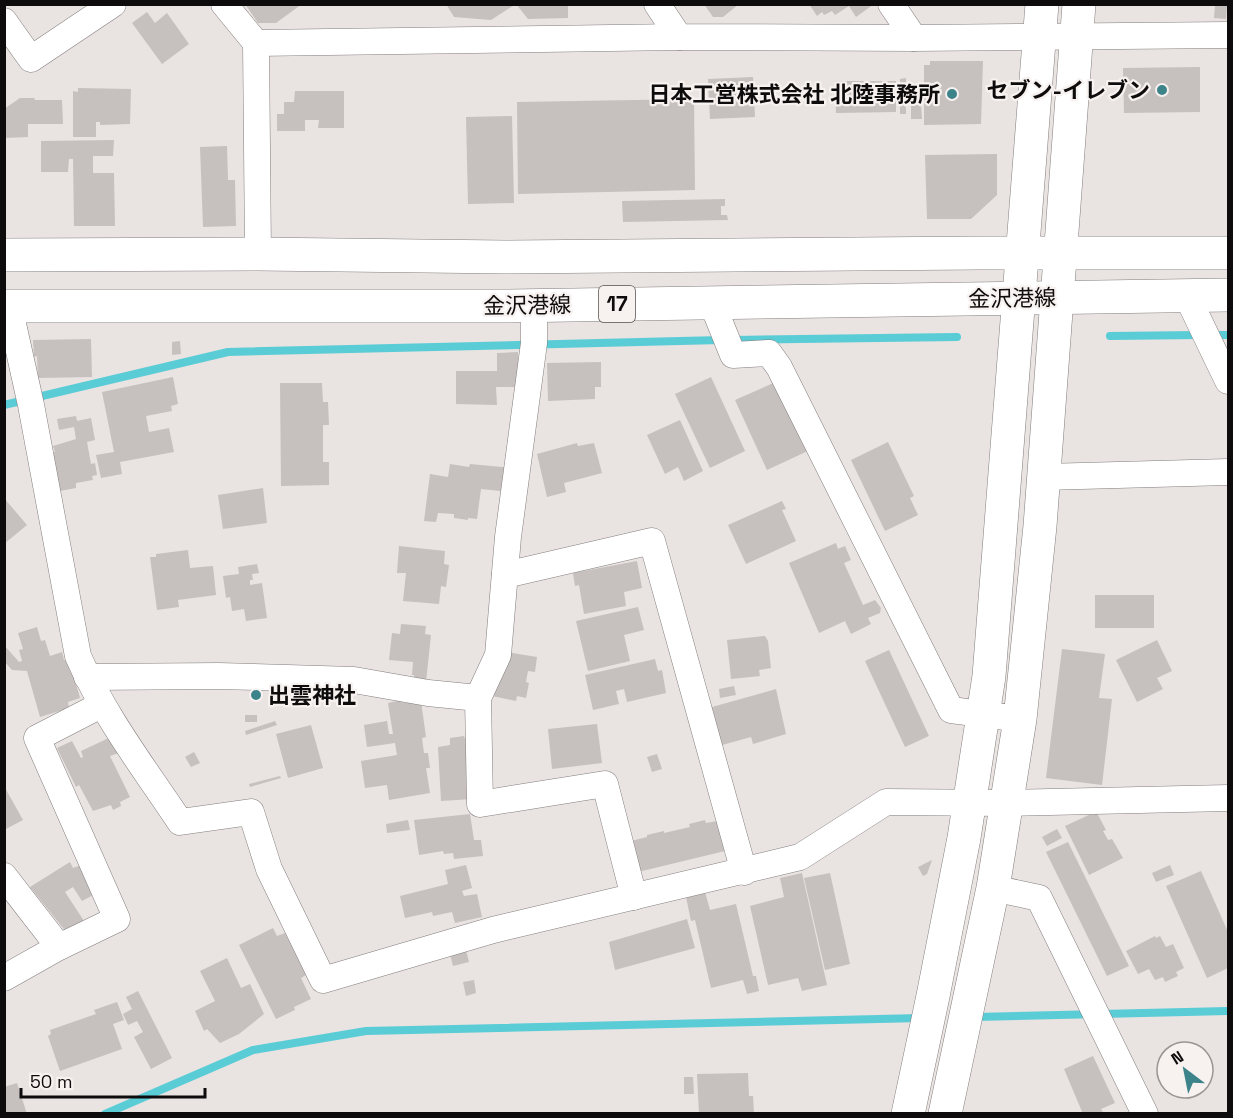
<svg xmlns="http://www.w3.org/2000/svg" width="1233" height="1118" viewBox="0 0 1233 1118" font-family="'Space Grotesk','Noto Sans JP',sans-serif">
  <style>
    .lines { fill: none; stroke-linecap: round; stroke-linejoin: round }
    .stream { stroke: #59ccd6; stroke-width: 8 }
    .building { fill: #c6c0bf }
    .street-casing { stroke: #837e7d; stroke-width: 27 }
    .secondary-casing { stroke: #837e7d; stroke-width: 34 }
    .primary-casing { stroke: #837e7d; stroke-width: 34 }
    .street { stroke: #fff; stroke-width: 26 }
    .secondary { stroke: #fff; stroke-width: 33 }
    .primary { stroke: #fff; stroke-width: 33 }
    .poi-dot { fill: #3d848a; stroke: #f7f1ef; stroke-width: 2 }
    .labels { text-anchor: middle; stroke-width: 4.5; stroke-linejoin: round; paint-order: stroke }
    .shield { fill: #f7f1ef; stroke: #53504f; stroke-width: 1.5 }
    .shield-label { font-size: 21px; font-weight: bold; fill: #0d0b0b }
    .poi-label { font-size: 22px; font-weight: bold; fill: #0d0b0b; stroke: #f7f1ef; text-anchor: end }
    .street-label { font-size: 22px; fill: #0d0b0b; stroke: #f7f1ef }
  </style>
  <rect width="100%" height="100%" fill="#e9e3e2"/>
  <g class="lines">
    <g class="stream">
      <path d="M1212 335H1228"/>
      <path d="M1110 336 1200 335"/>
      <path d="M733 340 957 337"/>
      <path d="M4 405 228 352 721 340"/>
      <path d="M975 1017 1228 1011"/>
      <path d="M105 1114 253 1050 366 1031 921 1018"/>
    </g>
  </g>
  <g class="building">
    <path d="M245 4H302L276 23H258Z"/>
    <path d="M446 4H516L491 20 454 17Z"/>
    <path d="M516 4H568V18L528 19Z"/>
    <path d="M704 4H739L723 17H713Z"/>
    <path d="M809 4H874L856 17 849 6 835 15 832 11 824 15 822 12 817 16Z"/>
    <path d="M1215 5H1227L1226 19 1214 18Z"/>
    <path d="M147 12 155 23 167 13 189 44 162 64 132 23Z"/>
    <path d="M930 61H983L981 124 924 125V65H930Z"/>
    <path d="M1200 67V112L1124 113 1123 68Z"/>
    <path d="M753 77 755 117 710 119 708 79Z"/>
    <path d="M906 78V114H900V79Z"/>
    <path d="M835 81H896V112L836 113Z"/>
    <path d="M78 88 131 89 130 124 100 125V122H96V137H73V91L78 92Z"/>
    <path d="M295 91H344V128H318L319 120H305V131H277V114H284V102H294Z"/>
    <path d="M20 98H34L35 100H62L63 124H28V137L4 138V109Z"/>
    <path d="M694 99 695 190 518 194 517 102Z"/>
    <path d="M911 104 921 105 922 119H911Z"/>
    <path d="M512 116 514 203 468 204 466 117Z"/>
    <path d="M114 140 113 156H93V173H114L115 226H74L73 159H69L68 172H41V141Z"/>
    <path d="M227 146 228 180H235L236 226 203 227 200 147Z"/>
    <path d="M997 154V195L971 219H927L925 155Z"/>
    <path d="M725 199V206H721V215H727L728 220 623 222 622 201Z"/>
    <path d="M91 339 92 377 38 378 37 356 34 357 33 340Z"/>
    <path d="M180 341 181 354 172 355V342Z"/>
    <path d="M518 352V387H496L497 405 456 404V371H497V353Z"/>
    <path d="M601 362V387H595V399L548 401 547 363Z"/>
    <path d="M173 377 178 404 171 406 172 411 146 416 149 432 169 428 174 452 120 462 122 474 101 478 96 455 114 452 102 392Z"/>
    <path d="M711 377 745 451 710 468 675 394Z"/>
    <path d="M778 381 810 450 767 470 735 400Z"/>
    <path d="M280 383H322L323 402H328L329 425H323V462H329V485L281 486Z"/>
    <path d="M76 416 77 421 91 418 95 440 87 442 91 464 95 463 97 475 92 476 93 480 76 483V488L60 491 52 452H55L53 446 76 439 74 427 59 430 57 419Z"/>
    <path d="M680 420 703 471 684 481 678 467 665 474 647 435Z"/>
    <path d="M888 442 914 496 910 498 918 515 885 531 851 460Z"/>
    <path d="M577 443 578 446 594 443 602 473 564 483 566 492 547 497 537 454Z"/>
    <path d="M450 464 469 467 470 464 513 468 510 492 481 489 477 519 468 518V520L454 518V514L438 513 436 522 424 521 430 474 448 477Z"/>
    <path d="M263 488 267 523 223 529 218 495Z"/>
    <path d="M4 498 27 525 4 544Z"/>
    <path d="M782 501 786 509 782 510 796 541 746 564 728 525Z"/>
    <path d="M836 543 838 549 845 546 851 560 844 563 863 605 875 600 881 608 880 613 868 618 871 624 851 634 845 621 819 633 789 563Z"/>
    <path d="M399 546 445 551 444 564 449 565 446 587 441 586 439 604 403 601 406 573H397Z"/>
    <path d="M188 550 190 568 213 566 216 595 178 600 179 607 157 610 150 557H156V554Z"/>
    <path d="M637 561 642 588 624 592 626 606 584 614 579 585 575 586 573 573Z"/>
    <path d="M257 564 259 573 252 574 253 580H250V585L262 583 267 618 246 621 244 609 232 611 230 597 226 598 223 576 239 574 238 567Z"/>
    <rect x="1095" y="595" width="59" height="33"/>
    <path d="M638 607 644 630 624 635 630 661 588 671 576 621Z"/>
    <path d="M401 624 426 626 425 634 431 635 426 682 414 681V675H412L413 662 389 660 392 633 400 634Z"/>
    <path d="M37 627 41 641 45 640 50 656 62 652 64 660 69 659 80 698 68 702 69 708 40 717 27 671 12 670 4 661V645L19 662 22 661 19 650 23 649 18 633Z"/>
    <path d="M765 636 768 641 771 668 759 670 760 676 731 679 727 640Z"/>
    <path d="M1157 640 1172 671 1157 678 1163 689 1137 702 1116 660Z"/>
    <path d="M1062 649 1105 654 1099 698 1112 699 1102 785 1046 778Z"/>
    <path d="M889 650 929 736 905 747 865 661Z"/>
    <path d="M500 651 537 657 535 672 528 671 526 682 529 683 526 698 517 696 516 701 492 696Z"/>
    <path d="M655 659 658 671 662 670 666 693 627 702 624 689 616 691 619 704 593 710 585 675Z"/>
    <path d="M734 686 736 695 720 698 719 689Z"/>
    <path d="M776 689 786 734 753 744 751 737 722 745 712 707Z"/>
    <path d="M402 700 403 703 421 701 426 737 422 738 424 753H428L430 768H426L430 793 389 800 387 785 365 788 361 761 397 755 395 743 367 747 364 725 387 721 389 734H393L388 703Z"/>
    <rect x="245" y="715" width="12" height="7"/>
    <path d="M275 721 277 725 246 735 245 731Z"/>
    <path d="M597 724 602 763 552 769 548 729Z"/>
    <path d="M311 725 323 768 288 778 276 734Z"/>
    <path d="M464 736 465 739H469L473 799 441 801 438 747 450 745V738Z"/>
    <path d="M111 737 119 753 110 756 130 797 120 802 121 806 113 810 111 805 93 811 79 785 76 787 57 748 72 741 81 758 83 757 81 751Z"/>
    <path d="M194 752 200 763 191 767 185 757Z"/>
    <path d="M657 754 662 769 652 772 647 757Z"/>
    <path d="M280 776 281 778 250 787 249 784Z"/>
    <path d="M4 786 23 820 4 830Z"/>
    <path d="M1097 813 1106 830 1103 831 1108 840 1112 839 1123 858 1089 875 1065 826 1091 814 1092 815Z"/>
    <path d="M470 814 474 840H481L483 856 454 859 453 853 444 854 443 851 419 855 414 820Z"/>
    <path d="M408 820 410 830 387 833 386 824Z"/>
    <path d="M705 820 706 823 717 821 725 851 634 873 627 842 647 837V835L664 831V833L690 827 689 824Z"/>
    <path d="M1057 829 1062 838 1047 846 1042 837Z"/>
    <path d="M1068 842 1129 966 1107 976 1046 852Z"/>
    <path d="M932 860 927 874 923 876 918 867Z"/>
    <path d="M70 862 73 868 81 865 99 892 82 901 73 887 65 892 86 924 67 933 30 887Z"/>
    <path d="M466 865 472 888 462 891 464 896 477 894 482 917 455 923 452 912 433 916 432 912 405 918 400 896 448 884 445 870Z"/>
    <path d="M1170 865 1174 875 1156 882 1152 873Z"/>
    <path d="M1201 871 1228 932V968L1207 978 1166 886Z"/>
    <path d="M802 873 827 985 802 991 798 978 768 985 750 906 784 897 780 878Z"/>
    <path d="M830 873 850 964 825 970 804 878Z"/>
    <path d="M705 892 710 910 736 904 753 976H756L759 991 747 994 743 980 711 988 695 920 691 921 686 897Z"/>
    <path d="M687 919 695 948 615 970 609 942Z"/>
    <path d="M273 928 277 936 285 933 306 975 301 978 311 999 294 1007 295 1010 276 1019 239 945Z"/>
    <path d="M1155 936 1156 938 1160 936 1166 947 1173 944 1184 968 1176 972 1178 976 1165 982 1163 977 1155 980 1149 969 1138 974 1126 951Z"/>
    <path d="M466 950 469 962 453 966 450 954Z"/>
    <path d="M227 958 241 988 250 984 264 1014 239 1034 220 1043 207 1029 204 1031 195 1011 215 1001 200 971Z"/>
    <path d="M474 980 476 993 466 996 463 982Z"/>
    <path d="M138 991 172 1058 151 1069 134 1037 143 1032 137 1021 128 1025 123 1014 132 1009 126 997Z"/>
    <path d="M117 1002 124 1020 113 1024 122 1049 60 1071 48 1036 51 1034 50 1030 96 1014 94 1010Z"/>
    <path d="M1093 1056 1115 1103 1101 1109 1104 1114H1083L1064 1069Z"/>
    <path d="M748 1073 749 1096H753L754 1114H699L697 1074Z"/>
    <path d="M684 1077H693L694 1094H684Z"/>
    <path d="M17 1083 27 1114H4V1087Z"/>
  </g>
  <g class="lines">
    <defs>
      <g id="street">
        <path d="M224 4 256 43 258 254"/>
        <path d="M657 4 679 37 914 38 1228 35"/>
        <path d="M891 4 914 38"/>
        <path d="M4 21 31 59 113 4"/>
        <path d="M256 43 679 37"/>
        <path d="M1187 296 1228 381"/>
        <path d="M712 303 733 355 769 353 779 367 951 710 1020 719"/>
        <path d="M534 305V343L508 537 498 655 478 698 480 804 605 784 634 897"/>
        <path d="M9 306 31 405 78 656C104 716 144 768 180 822L251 812 269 869 323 980 493 930 800 857 886 802 1007 803 1228 798"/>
        <path d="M1044 477 1228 472"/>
        <path d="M505 575 652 541 744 872"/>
        <path d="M87 677 219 676 354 680 428 693 478 698"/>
        <path d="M4 876 59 947"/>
        <path d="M993 888 1039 898 1145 1114"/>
        <path d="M4 978 59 947 117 919 37 738 101 705"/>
      </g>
      <g id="secondary">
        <path d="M908 1114 933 996 964 838 989 676 1042 4"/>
        <path d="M945 1114 993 888 1020 719 1040 526 1079 4"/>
      </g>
      <g id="primary">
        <path d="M4 255 258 254 505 257 980 253H1228"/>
        <path d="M4 306H507L1228 295"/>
      </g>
    </defs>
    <use href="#street" class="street-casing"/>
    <use href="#secondary" class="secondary-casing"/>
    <use href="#primary" class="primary-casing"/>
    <use href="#street" class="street"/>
    <use href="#secondary" class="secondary"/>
    <use href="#primary" class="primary"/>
  </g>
  <g class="poi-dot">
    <circle cx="1162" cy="90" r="6"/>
    <circle cx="952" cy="94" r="6"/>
    <circle cx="256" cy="695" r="6"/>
  </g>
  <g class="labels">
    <rect class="shield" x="599" y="286" width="36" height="36" rx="4.5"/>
    <g class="shield-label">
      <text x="617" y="311">17</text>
    </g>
    <g class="poi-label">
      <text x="1150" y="98">セブン-イレブン</text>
      <text x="940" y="102">日本工営株式会社 北陸事務所</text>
      <text x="268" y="703" text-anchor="start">出雲神社</text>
    </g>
    <g class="street-label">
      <text transform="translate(1012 298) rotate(-1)" y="8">金沢港線</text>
      <text transform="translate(527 305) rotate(-1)" y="8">金沢港線</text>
    </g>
  </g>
  <rect width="1233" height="1118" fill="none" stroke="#0d0b0b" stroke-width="12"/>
  <g transform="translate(1185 1070) rotate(328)"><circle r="28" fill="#f7f1ef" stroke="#999594" stroke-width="1.5"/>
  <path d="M0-4.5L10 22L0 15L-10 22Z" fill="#3d848a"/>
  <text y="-9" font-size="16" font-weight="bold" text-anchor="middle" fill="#0d0b0b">N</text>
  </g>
  <path d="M21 1088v9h184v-9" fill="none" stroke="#0d0b0b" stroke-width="3"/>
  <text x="30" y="1088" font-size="18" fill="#0d0b0b" stroke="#f7f1ef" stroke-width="4.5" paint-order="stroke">50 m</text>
</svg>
